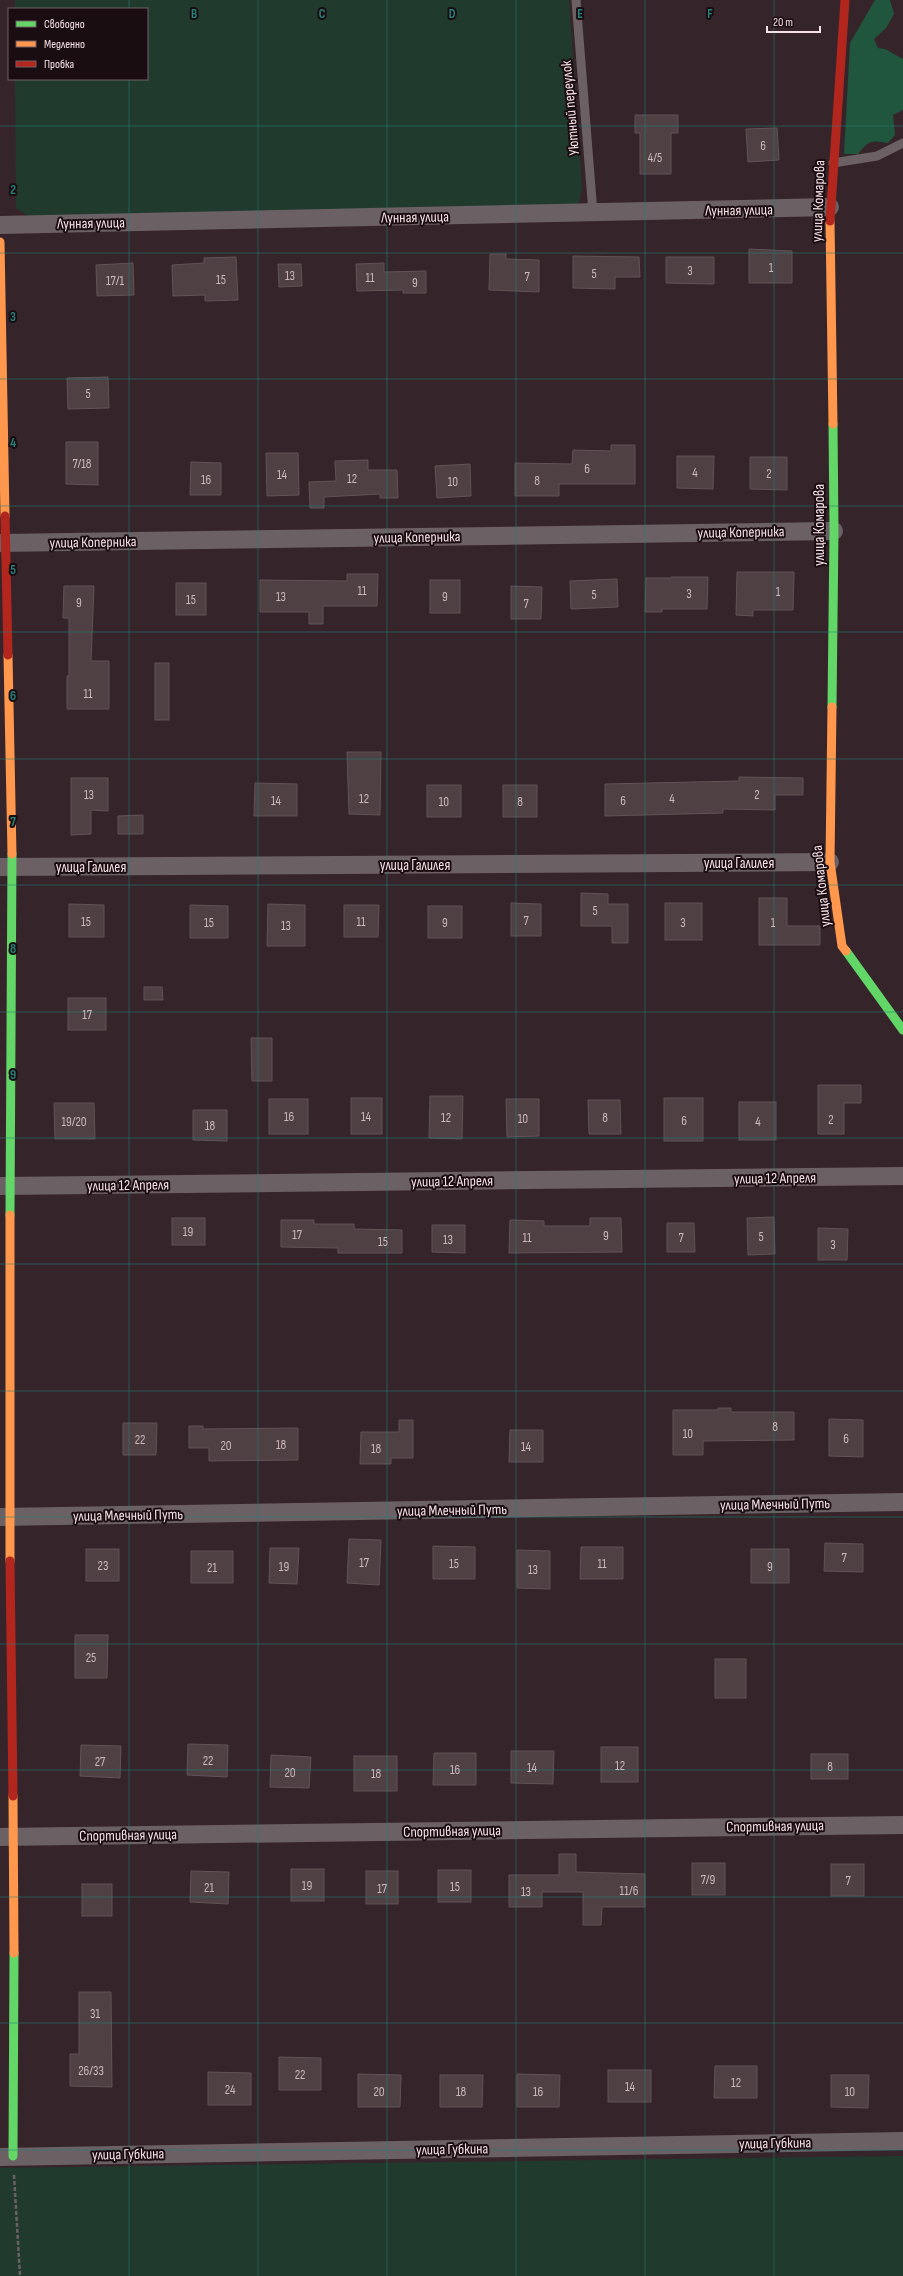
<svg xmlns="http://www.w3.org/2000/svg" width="903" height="2276" viewBox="0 0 903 2276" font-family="'Sofia Sans Condensed',sans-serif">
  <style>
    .green { fill: #203b2d }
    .forest { fill: #1f563d }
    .building { fill: #4f4044; stroke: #615357 }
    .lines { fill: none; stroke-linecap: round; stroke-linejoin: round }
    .path { stroke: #6c6166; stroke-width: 2.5; stroke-dasharray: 4 2; stroke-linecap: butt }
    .lane { stroke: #6b6064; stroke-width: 9 }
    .street { stroke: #6b6064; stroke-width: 18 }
    .fast { stroke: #63d668; stroke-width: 9 }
    .slow { stroke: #ff974d; stroke-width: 9 }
    .jam { stroke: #b3261e; stroke-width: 9 }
    .grid { fill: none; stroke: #26817a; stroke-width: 1; stroke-opacity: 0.55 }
    .labels { text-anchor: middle; stroke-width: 4; stroke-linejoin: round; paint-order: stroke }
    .number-label { font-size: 13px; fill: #ccb8be }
    .street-label { font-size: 15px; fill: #f5e0e6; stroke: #1a0d11 }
    .grid-label { font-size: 13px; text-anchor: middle; font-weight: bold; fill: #26817a; stroke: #1a0d11; stroke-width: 4; stroke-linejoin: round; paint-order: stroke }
  </style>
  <rect width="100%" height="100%" fill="#35252a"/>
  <g class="green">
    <path d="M15 0H569L582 188 579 202 569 208 30 217 16 208 15 79H147V9H15Z"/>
    <path d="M903 2156V2276H0V2168Z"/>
  </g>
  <path class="forest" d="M875 0H890L894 14 886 28 874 39 878 48 885 49 903 59V110L893 115 895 135 888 143C871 140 869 140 858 154H844L850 43Z"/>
  <g class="building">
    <path d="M635 115H678V133H671V174H640V133H635Z"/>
    <path d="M777 128 779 160 748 162 746 129Z"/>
    <path d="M749 249 792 251V283H749Z"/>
    <path d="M490 254H506V259L539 260V292L489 290Z"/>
    <path d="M573 256 639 257 640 277H615V289L573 288Z"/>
    <path d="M236 257 238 300 205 301V295L173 296 172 265 204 263V258Z"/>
    <path d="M666 257H714V284L666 283Z"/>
    <path d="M133 263 134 295 97 296 96 265Z"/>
    <path d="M384 263V272L426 271V293H403V290L357 291 356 264Z"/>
    <path d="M278 264H301L302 286 279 287Z"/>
    <path d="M108 377 109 408 68 409 67 378Z"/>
    <path d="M66 442H98V485L66 484Z"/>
    <path d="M611 445H635V484H559V496H515V463L572 464 573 450 611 451Z"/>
    <path d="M266 453H298L299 495 267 496Z"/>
    <path d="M677 456H714L713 489 677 488Z"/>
    <path d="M750 457H787V490L750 489Z"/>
    <path d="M368 460V470H397L398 498H380V494L324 497V508H310L309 482 336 481 335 461Z"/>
    <path d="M191 462 221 463V495H190Z"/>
    <path d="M470 464 471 496 437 498 435 466Z"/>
    <path d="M737 572H794L793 610H753V616L736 615Z"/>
    <path d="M347 574H378L377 606H323V624H309V612H260V580L347 581Z"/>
    <path d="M671 577H708L707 609H662V612H645L646 578H671Z"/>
    <path d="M617 579 618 607 571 609 570 581Z"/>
    <rect x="430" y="580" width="30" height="33"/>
    <rect x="176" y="583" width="30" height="32"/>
    <path d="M64 586H94L91 661H109V709H67V676H69V618H63Z"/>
    <path d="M511 586 542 587 541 619H511Z"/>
    <rect x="155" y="663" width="14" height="57"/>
    <path d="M347 752H381L380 815 349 814Z"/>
    <path d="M739 777 803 778V795H775V810L723 809V813L605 816V784L739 781Z"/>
    <path d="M71 778H108V811L91 810V834L71 835Z"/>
    <path d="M255 783 297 784V816H254Z"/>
    <rect x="427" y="785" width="34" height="32"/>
    <rect x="503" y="785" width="34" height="32"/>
    <path d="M143 815V834H118V816Z"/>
    <path d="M581 893 608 894V904H628V943H612V926H581Z"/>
    <path d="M759 898H787V926H820V945H759Z"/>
    <path d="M511 903 541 904V936H511Z"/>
    <rect x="665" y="903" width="37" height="37"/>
    <path d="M69 904 104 905V937H69Z"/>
    <path d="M268 904 305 905V946H267Z"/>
    <path d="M190 905 228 906V938H190Z"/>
    <path d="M344 905H379L378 937H344Z"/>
    <rect x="428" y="906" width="34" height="32"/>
    <path d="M144 987H162L163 1000H144Z"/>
    <rect x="68" y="998" width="38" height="32"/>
    <path d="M251 1038H272V1081H252Z"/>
    <path d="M818 1085H861V1103H844V1134H818Z"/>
    <path d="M430 1096H463L462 1139 429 1138Z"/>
    <rect x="351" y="1098" width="31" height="36"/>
    <rect x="664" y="1098" width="39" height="43"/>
    <rect x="269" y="1099" width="39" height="35"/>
    <path d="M506 1099H539V1136L507 1137Z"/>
    <path d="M588 1100H620L621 1134H589Z"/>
    <rect x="739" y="1102" width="37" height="38"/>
    <path d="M54 1103H94L95 1139H55Z"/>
    <path d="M193 1110H227V1141L193 1140Z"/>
    <path d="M774 1217 775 1254 748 1255 747 1218Z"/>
    <rect x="172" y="1218" width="33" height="27"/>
    <path d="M590 1218H621L622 1252 509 1253 510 1220 544 1221V1226H590Z"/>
    <path d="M281 1220H314V1224H354V1229L402 1230V1253H338V1248L281 1247Z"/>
    <path d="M667 1223H694L695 1252H667Z"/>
    <path d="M432 1225H465V1253L432 1252Z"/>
    <path d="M818 1228 848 1229 847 1260H818Z"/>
    <path d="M718 1408H731V1412H794V1440L703 1441V1455H673V1410H718Z"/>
    <path d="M829 1419 863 1420V1457L829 1456Z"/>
    <path d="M399 1420H413V1458H391V1464H360L361 1432H399Z"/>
    <path d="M123 1423H157L156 1455H123Z"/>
    <path d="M189 1426H203V1429L298 1428V1460L209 1461V1448H189Z"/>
    <path d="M510 1430H543V1462H509Z"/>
    <path d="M349 1539 381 1540 379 1585 347 1583Z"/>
    <path d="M825 1543 863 1544V1572L824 1571Z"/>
    <path d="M433 1546 475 1547V1579H433Z"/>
    <path d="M581 1547H623V1579H580Z"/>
    <path d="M270 1548H299L297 1584 269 1583Z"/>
    <rect x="86" y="1549" width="33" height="32"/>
    <rect x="751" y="1549" width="38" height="34"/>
    <path d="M517 1550 550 1551V1589L517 1588Z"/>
    <rect x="191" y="1551" width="42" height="32"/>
    <path d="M75 1635H108L107 1678H75Z"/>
    <rect x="715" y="1659" width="31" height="39"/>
    <path d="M188 1744 228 1745 227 1777 187 1775Z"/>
    <path d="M81 1745 121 1746 120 1778 80 1776Z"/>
    <rect x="601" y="1747" width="37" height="35"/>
    <path d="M511 1751H554L553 1784 511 1783Z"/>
    <path d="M434 1753H476V1785H433Z"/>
    <rect x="811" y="1754" width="37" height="25"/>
    <path d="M271 1755 311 1757 309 1788 270 1787Z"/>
    <rect x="354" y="1756" width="43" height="35"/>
    <path d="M559 1854H576V1872L645 1874V1907H602L601 1925H583V1892H542V1907H509V1875H559Z"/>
    <rect x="692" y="1863" width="33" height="32"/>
    <rect x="831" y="1864" width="33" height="32"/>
    <rect x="291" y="1869" width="33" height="32"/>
    <rect x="438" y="1870" width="33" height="32"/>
    <path d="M191 1871 229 1872 228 1904 190 1902Z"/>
    <rect x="366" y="1871" width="32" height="33"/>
    <rect x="82" y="1884" width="30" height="32"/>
    <path d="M79 1992H111L112 2087 70 2086V2054H79Z"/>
    <path d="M279 2057 321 2058V2090H279Z"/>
    <path d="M715 2066H757V2098H714Z"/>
    <rect x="608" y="2070" width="43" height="32"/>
    <path d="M208 2072 251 2073V2105H208Z"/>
    <path d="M358 2074 401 2075 400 2107H358Z"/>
    <path d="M517 2074 560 2075 559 2107H517Z"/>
    <path d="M440 2075H483L482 2107H440Z"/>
    <path d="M831 2075H869L868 2108 831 2107Z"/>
  </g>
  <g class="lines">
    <path class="path" d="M14 2175 20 2276"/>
    <g class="lane">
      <path d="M576 0 593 213"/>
      <path d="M833 163 877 156 903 143"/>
    </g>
    <g class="street">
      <path d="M0 225 830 207"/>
      <path d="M0 543 834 531"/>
      <path d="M0 867 830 862"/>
      <path d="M0 1186 903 1176"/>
      <path d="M0 1517 903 1502"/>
      <path d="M0 1837 903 1825"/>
      <path d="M0 2157 903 2141"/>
    </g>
    <g class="fast">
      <path d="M832 707 834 531 833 424"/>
      <path d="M846 951 903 1030"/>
      <path d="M10 1215 12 854"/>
      <path d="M13 2156 14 1953"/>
    </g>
    <g class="slow">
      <path d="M830 221 833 424"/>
      <path d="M0 242 5 516"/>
      <path d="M8 655 12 854"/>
      <path d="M832 707 830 862 842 946 846 951"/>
      <path d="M10 1561V1215"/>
      <path d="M13 1796 14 1953"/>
    </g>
    <g class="jam">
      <path d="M830 221 845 0"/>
      <path d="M5 516 8 655"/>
      <path d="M10 1561 13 1796"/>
    </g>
  </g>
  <path class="grid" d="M129 0V9M258 0V2276M387 0V2276M516 0V2276M645 0V2276M774 0V2276M129 79V2276M0 126H903M0 253H903M0 379H903M0 506H903M0 632H903M0 759H903M0 885H903M0 1012H903M0 1138H903M0 1264H903M0 1391H903M0 1517H903M0 1644H903M0 1770H903M0 1897H903M0 2023H903M0 2150H903"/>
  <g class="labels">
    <g class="number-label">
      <text x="763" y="150">6</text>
      <text x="655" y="162">4/5</text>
      <text x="771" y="272">1</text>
      <text x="690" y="275">3</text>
      <text x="594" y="278">5</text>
      <text x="290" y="280">13</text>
      <text x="527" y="281">7</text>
      <text x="370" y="282">11</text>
      <text x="221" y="284">15</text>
      <text x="115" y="285">17/1</text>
      <text x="415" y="287">9</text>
      <text x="88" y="398">5</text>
      <text x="82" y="468">7/18</text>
      <text x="587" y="473">6</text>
      <text x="695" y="477">4</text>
      <text x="769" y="478">2</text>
      <text x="282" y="479">14</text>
      <text x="352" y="483">12</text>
      <text x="206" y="484">16</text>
      <text x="537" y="485">8</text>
      <text x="453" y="486">10</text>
      <text x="362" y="595">11</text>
      <text x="778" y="596">1</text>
      <text x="689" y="598">3</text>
      <text x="594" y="599">5</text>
      <text x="281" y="601">13</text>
      <text x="445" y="601">9</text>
      <text x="191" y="604">15</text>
      <text x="79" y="607">9</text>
      <text x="526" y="608">7</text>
      <text x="88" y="698">11</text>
      <text x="89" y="799">13</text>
      <text x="757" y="799">2</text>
      <text x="364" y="803">12</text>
      <text x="672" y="803">4</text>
      <text x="276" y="805">14</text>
      <text x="623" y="805">6</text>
      <text x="444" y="806">10</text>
      <text x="520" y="806">8</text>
      <text x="595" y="915">5</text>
      <text x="526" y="925">7</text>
      <text x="86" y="926">15</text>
      <text x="361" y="926">11</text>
      <text x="209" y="927">15</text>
      <text x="445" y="927">9</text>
      <text x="683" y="927">3</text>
      <text x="773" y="927">1</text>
      <text x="286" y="930">13</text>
      <text x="87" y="1019">17</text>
      <text x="289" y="1121">16</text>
      <text x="366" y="1121">14</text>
      <text x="446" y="1122">12</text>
      <text x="605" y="1122">8</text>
      <text x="523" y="1123">10</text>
      <text x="831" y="1124">2</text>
      <text x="684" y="1125">6</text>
      <text x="74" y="1126">19/20</text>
      <text x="758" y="1126">4</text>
      <text x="210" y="1130">18</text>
      <text x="188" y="1236">19</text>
      <text x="297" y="1239">17</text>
      <text x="606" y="1240">9</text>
      <text x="761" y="1241">5</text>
      <text x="527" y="1242">11</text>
      <text x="681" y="1242">7</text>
      <text x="448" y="1244">13</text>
      <text x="383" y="1246">15</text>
      <text x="833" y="1249">3</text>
      <text x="775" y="1431">8</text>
      <text x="688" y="1438">10</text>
      <text x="846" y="1443">6</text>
      <text x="140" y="1444">22</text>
      <text x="281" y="1449">18</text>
      <text x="226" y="1450">20</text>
      <text x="526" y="1451">14</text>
      <text x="376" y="1453">18</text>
      <text x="844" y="1562">7</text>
      <text x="364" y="1567">17</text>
      <text x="454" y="1568">15</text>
      <text x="602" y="1568">11</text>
      <text x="103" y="1570">23</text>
      <text x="284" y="1571">19</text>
      <text x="770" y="1571">9</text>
      <text x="212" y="1572">21</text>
      <text x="533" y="1574">13</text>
      <text x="91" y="1662">25</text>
      <text x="208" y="1765">22</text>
      <text x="100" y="1766">27</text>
      <text x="620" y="1770">12</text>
      <text x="830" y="1771">8</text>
      <text x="532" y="1772">14</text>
      <text x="455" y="1774">16</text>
      <text x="290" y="1777">20</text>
      <text x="376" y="1778">18</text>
      <text x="708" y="1884">7/9</text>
      <text x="848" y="1885">7</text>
      <text x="307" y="1890">19</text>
      <text x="455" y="1891">15</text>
      <text x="209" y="1892">21</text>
      <text x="382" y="1893">17</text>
      <text x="629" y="1895">11/6</text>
      <text x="526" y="1896">13</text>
      <text x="95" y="2018">31</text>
      <text x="91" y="2075">26/33</text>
      <text x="300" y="2079">22</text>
      <text x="736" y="2087">12</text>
      <text x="630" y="2091">14</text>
      <text x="230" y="2094">24</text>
      <text x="379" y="2096">20</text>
      <text x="461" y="2096">18</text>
      <text x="538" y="2096">16</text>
      <text x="850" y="2096">10</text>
    </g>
    <g class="street-label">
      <text transform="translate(570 108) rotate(-95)" y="5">Уютный переулок</text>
      <text transform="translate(818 201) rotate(-88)" y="5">улица Комарова</text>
      <text transform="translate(739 210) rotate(-1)" y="5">Лунная улица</text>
      <text transform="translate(415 217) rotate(-1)" y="5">Лунная улица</text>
      <text transform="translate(91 223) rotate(-1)" y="5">Лунная улица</text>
      <text transform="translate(819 525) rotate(-90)" y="5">улица Комарова</text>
      <text transform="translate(741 532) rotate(-1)" y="5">улица Коперника</text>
      <text transform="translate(417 537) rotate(-1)" y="5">улица Коперника</text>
      <text transform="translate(93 542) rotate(-1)" y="5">улица Коперника</text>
      <text x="739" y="868">улица Галилея</text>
      <text x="415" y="870">улица Галилея</text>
      <text x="91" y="872">улица Галилея</text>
      <text transform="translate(821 886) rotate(-96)" y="5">улица Комарова</text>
      <text transform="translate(775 1178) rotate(-1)" y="5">улица 12 Апреля</text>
      <text transform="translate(452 1181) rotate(-1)" y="5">улица 12 Апреля</text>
      <text transform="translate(128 1185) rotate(-1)" y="5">улица 12 Апреля</text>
      <text transform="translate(775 1504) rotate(-1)" y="5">улица Млечный Путь</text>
      <text transform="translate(452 1510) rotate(-1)" y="5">улица Млечный Путь</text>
      <text transform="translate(128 1515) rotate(-1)" y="5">улица Млечный Путь</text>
      <text transform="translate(775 1826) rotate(-1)" y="5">Спортивная улица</text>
      <text transform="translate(452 1831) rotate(-1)" y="5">Спортивная улица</text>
      <text transform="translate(128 1835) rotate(-1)" y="5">Спортивная улица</text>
      <text transform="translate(775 2143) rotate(-1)" y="5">улица Губкина</text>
      <text transform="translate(452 2149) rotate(-1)" y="5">улица Губкина</text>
      <text transform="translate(128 2154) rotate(-1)" y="5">улица Губкина</text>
    </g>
  </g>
  <g class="grid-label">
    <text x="194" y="18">B</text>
    <text x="322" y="18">C</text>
    <text x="452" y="18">D</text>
    <text x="580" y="18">E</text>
    <text x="710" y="18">F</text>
    <text x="13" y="194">2</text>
    <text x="13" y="321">3</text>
    <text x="13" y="447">4</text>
    <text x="13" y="574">5</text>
    <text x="13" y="700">6</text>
    <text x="13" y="826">7</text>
    <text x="13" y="953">8</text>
    <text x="13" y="1079">9</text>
  </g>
  <rect x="8" y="8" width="140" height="72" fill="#1a0d11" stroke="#726166"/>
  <rect x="16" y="21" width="20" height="6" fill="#63d668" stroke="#726166"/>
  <text x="44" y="28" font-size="12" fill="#f5e0e6">Свободно</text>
  <rect x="16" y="41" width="20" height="6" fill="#ff974d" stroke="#726166"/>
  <text x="44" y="48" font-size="12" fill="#f5e0e6">Медленно</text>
  <rect x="16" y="61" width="20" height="6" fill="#b3261e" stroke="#726166"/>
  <text x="44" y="68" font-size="12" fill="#f5e0e6">Пробка</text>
  <path d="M767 26v6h53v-6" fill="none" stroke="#f5e0e6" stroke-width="2"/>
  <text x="773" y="26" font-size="12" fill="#f5e0e6" stroke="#1a0d11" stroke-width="3" paint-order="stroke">20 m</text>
</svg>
